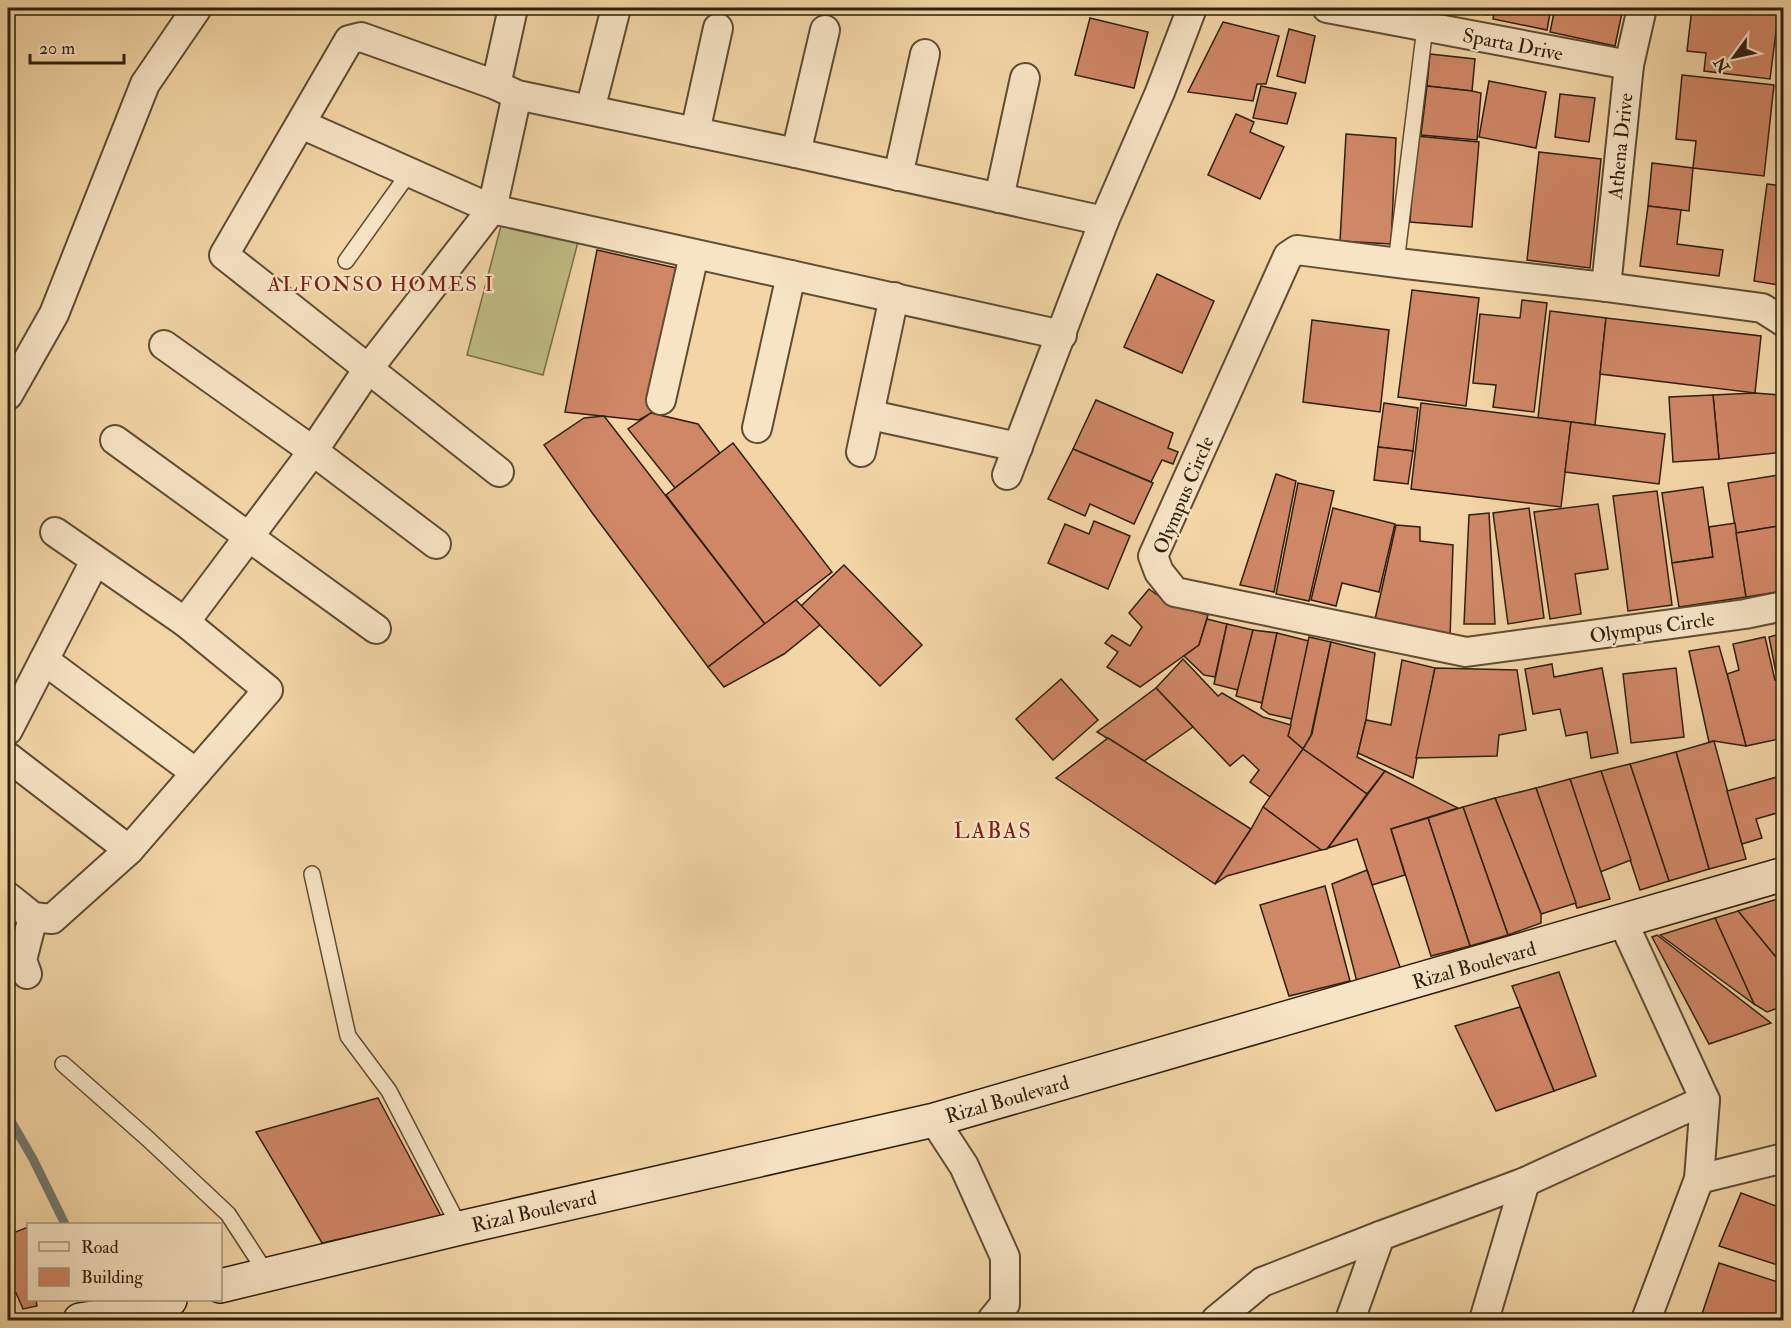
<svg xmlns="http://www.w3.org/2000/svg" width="1791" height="1328" viewBox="0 0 1791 1328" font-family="'IM FELL Double Pica',serif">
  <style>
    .grass { fill: #c0bc83; stroke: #776e48; stroke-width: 1.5 }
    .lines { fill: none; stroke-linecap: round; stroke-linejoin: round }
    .stream { stroke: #737971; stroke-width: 9 }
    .building { fill: #d08766; stroke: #2e200d; stroke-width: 1.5 }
    .lane-casing { stroke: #5f4d33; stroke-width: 18 }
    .street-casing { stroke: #5f4d33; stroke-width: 32 }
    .secondary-casing { stroke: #2e200d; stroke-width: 36 }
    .lane { stroke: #f7e4c5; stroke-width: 15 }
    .street { stroke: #f7e4c5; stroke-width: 28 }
    .secondary { stroke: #f7e4c5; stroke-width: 33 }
    .labels { text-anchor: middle; stroke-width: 4.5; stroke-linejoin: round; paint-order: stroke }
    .street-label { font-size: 20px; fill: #2e200d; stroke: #f7e4c5 }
    .neighbourhood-label { font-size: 21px; letter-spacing: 1.5px; fill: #7a1f14; stroke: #f7e4c5 }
    .quarter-label { font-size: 22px; letter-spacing: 1.5px; fill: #7a1f14; stroke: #f7e4c5 }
  </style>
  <rect width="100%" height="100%" fill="#f3d5a6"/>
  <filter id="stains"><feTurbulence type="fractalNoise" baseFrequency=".00333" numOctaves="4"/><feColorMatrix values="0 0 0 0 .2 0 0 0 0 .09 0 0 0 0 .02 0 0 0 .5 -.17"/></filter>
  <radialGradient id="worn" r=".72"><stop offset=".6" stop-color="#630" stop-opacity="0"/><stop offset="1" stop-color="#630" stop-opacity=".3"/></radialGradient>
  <path class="grass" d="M502 222 578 242 543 375 467 355Z"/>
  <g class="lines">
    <path class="stream" d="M8 1116 33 1159 65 1224"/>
  </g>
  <g class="building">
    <path d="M1446 8H1489L1488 15Z"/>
    <path d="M1495 8H1551L1547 30 1493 19Z"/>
    <path d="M1555 8H1623L1615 46 1550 32Z"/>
    <path d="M1692 8H1779L1770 79 1704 71 1706 53 1687 51Z"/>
    <path d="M1090 18 1148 32 1134 88 1075 75Z"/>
    <path d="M1223 22 1279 36 1266 84H1257L1253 101 1188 92Z"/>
    <path d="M1289 29 1315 36 1305 83 1277 76Z"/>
    <path d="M1430 54 1475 59 1472 91 1427 86Z"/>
    <path d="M1682 75 1774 85 1764 176 1693 168 1696 141 1676 139Z"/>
    <path d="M1489 81 1546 92 1536 148 1479 137Z"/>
    <path d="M1261 86 1296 93 1287 124 1253 118Z"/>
    <path d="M1427 86 1472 91 1481 93 1477 140 1421 135Z"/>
    <path d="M1560 94 1595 98 1589 142 1555 137Z"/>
    <path d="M1236 114 1254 122 1250 132 1284 147 1260 199 1208 175Z"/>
    <path d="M1346 134 1396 138 1391 244 1340 241Z"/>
    <path d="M1416 136 1479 142 1472 227 1410 222Z"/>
    <path d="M1539 152 1601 159 1590 268 1527 260Z"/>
    <path d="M1652 163 1693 168 1689 211 1648 206Z"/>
    <path d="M1767 184 1784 186V286L1754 281Z"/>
    <path d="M1648 206 1681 210 1677 244 1723 250 1719 276 1640 266Z"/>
    <path d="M597 250 685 270 653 412 639 420 565 412Z"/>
    <path d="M1157 274 1214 301 1182 373 1124 347Z"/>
    <path d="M1412 290 1479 298 1466 406 1398 397Z"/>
    <path d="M1522 300 1547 303 1534 412 1493 407 1496 385 1473 383 1480 314 1520 318Z"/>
    <path d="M1550 311 1606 318 1595 425 1538 418Z"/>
    <path d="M1606 318 1761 336 1755 393 1600 374Z"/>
    <path d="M1312 320 1389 330 1380 412 1303 402Z"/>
    <path d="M1755 393 1781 395 1784 420V452L1719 459 1713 395Z"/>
    <path d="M1713 395 1719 459 1673 462 1669 397Z"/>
    <path d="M1096 400 1173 433 1168 448 1178 452 1173 464 1162 460 1151 482 1073 449Z"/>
    <path d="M1384 403 1418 408 1413 451 1378 447Z"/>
    <path d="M1421 403 1571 422 1561 507 1411 489Z"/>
    <path d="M651 413 698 424 720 453 675 488 628 429Z"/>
    <path d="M604 416 765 624 708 667 593 514 544 445 584 418Z"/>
    <path d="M1571 422 1665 434 1659 484 1565 472Z"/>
    <path d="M733 443 832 572 765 624 666 495Z"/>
    <path d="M1378 447 1413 451 1408 484 1374 480Z"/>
    <path d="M1073 449 1153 483 1134 524 1090 504 1085 516 1048 499Z"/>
    <path d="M1276 474 1296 481 1274 592 1240 585Z"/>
    <path d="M1784 474V525L1736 533 1728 483Z"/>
    <path d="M1298 483 1334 491 1309 601 1276 594Z"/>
    <path d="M1703 487 1713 557 1672 563 1662 493Z"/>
    <path d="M1657 491 1672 605 1628 611 1613 496Z"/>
    <path d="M1598 504 1608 569 1575 574 1581 614 1550 619 1534 512Z"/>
    <path d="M1333 508 1395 524 1379 592 1342 583 1336 606 1311 600Z"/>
    <path d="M1529 508 1544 618 1508 624 1493 513Z"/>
    <path d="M1489 513 1495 624H1464L1469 515Z"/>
    <path d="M1094 521 1130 536 1108 589 1048 563 1065 524 1089 534Z"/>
    <path d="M1735 523 1746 597 1679 607 1672 563 1713 557 1709 527Z"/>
    <path d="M1396 525 1420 527V541L1453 545 1450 638 1374 624Z"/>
    <path d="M1784 525V591L1746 597 1736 533Z"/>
    <path d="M844 565 922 645 880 686 801 606Z"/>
    <path d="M1149 589 1171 605 1208 615 1199 645 1140 687 1107 667 1118 652 1105 643 1112 635 1130 646 1142 627 1129 613Z"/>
    <path d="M796 600 820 625 784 654 724 687 708 667Z"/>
    <path d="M1207 619 1227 624 1215 677 1204 675 1184 656 1199 645Z"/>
    <path d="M1227 624 1253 630 1238 690 1214 684Z"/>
    <path d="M1253 630 1277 633 1262 703 1236 696Z"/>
    <path d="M1277 633 1309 641 1292 719 1269 714 1261 708Z"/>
    <path d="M1784 633V675L1777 678 1769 637Z"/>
    <path d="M1309 637 1331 642 1311 735 1303 749 1288 736Z"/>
    <path d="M1765 637 1775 680 1784 678V738L1746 746 1727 674 1739 670 1733 644Z"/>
    <path d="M1331 642 1375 653 1366 720 1357 757 1385 771 1367 794 1303 749 1312 734Z"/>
    <path d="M1719 646 1727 674 1746 746 1714 741 1709 742 1689 651Z"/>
    <path d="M1183 659 1218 696 1222 693 1263 717 1291 725 1288 736 1303 749 1270 797 1250 782 1259 770 1243 755 1230 766 1156 688Z"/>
    <path d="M1402 660 1435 668 1413 778 1358 753 1366 720 1391 725Z"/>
    <path d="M1552 664 1554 677 1602 668 1618 753 1591 758 1587 732 1566 736 1560 709 1533 714 1525 669Z"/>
    <path d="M1435 668 1517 670 1526 730 1499 735 1497 756 1416 758Z"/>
    <path d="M1676 668 1684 737 1631 743 1623 674Z"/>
    <path d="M1061 679 1098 720 1053 760 1016 719Z"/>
    <path d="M1156 688 1193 727 1144 761 1097 732Z"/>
    <path d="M1108 738 1251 829 1215 884 1056 778Z"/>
    <path d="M1714 741 1746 859 1709 869 1676 752Z"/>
    <path d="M1303 749 1367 794 1327 849 1321 850 1263 807Z"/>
    <path d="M1676 752 1709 869 1669 881 1630 764Z"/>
    <path d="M1630 764 1669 881 1640 890 1601 771Z"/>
    <path d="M1385 771 1458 808 1391 829 1405 875 1372 885 1357 839 1328 848Z"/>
    <path d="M1601 771 1631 860 1600 872 1570 779Z"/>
    <path d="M1784 775V811L1756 819 1762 838 1742 844 1727 791Z"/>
    <path d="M1570 779 1610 899 1577 908 1536 788Z"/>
    <path d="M1536 788 1576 903 1541 914 1495 798Z"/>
    <path d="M1495 798 1541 914V923L1508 935 1463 807Z"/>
    <path d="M1263 807 1321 850 1227 876 1215 884 1251 829Z"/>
    <path d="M1463 807 1508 935 1470 946 1428 818Z"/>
    <path d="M1428 818 1470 946 1431 956 1391 829Z"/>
    <path d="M1367 870 1401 970 1357 982 1332 884Z"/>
    <path d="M1325 886 1350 981 1289 996 1260 905Z"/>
    <path d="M1784 897V967L1738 911Z"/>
    <path d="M1738 911 1784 967V1006L1767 1012 1754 1004 1715 918Z"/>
    <path d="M1715 918 1754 1004 1660 935Z"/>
    <path d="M1657 935 1771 1023 1709 1044 1652 937Z"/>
    <path d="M1559 972 1596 1076 1554 1091 1512 986Z"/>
    <path d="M1520 1007 1554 1091 1496 1111 1455 1026Z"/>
    <path d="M378 1098 441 1216 322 1243 256 1132Z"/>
    <path d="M1741 1193 1784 1209V1267L1719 1246Z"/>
    <path d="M28 1227V1300H36L37 1306 23 1309 16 1293 9 1295 8 1292V1235Z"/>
    <path d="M1719 1263 1784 1284V1320H1700Z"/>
  </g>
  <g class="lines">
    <defs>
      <g id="lane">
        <path d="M346 261 409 173"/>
        <path d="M1396 263 1425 27"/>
        <path d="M312 874 348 1036 389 1091 460 1228"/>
        <path d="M63 1064 147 1138 228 1214 267 1274"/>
      </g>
      <g id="street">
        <path d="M1327 8 1629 65"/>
        <path d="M496 85 513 8"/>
        <path d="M590 110 616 8"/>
        <path d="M301 124 492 209 1062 335"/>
        <path d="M695 132 718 28"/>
        <path d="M796 153 825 30"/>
        <path d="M898 176 925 54"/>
        <path d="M999 198 1025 78"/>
        <path d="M1606 287 1629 65 1642 8"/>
        <path d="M1784 322 1762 308 1606 287 1406 264 1297 250 1288 256 1153 556 1159 572 1175 592 1466 652 1745 614 1784 606"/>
        <path d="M164 345 313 451 436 544"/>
        <path d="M8 395 54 314 145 84 197 8"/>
        <path d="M661 400 694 255"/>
        <path d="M871 415 1018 447"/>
        <path d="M757 428 791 275"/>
        <path d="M115 440 376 629"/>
        <path d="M861 452 894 297"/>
        <path d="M499 472 224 255 349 40 361 37 496 85 517 95 796 153 1104 221"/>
        <path d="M1007 475 1104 221 1160 92 1192 8"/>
        <path d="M185 622 313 451 368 369 492 209 517 95"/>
        <path d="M44 660 196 773"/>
        <path d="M8 730 95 561"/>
        <path d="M8 757 129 850"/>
        <path d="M8 897 33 917 52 919 129 850 268 690 185 622 55 532"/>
        <path d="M1623 922 1705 1100 1699 1179 1646 1320"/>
        <path d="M27 974 22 960 33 917"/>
        <path d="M934 1120 964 1166 1005 1257V1304L992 1320"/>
        <path d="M1699 1179 1784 1158"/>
        <path d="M1216 1320 1262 1282 1380 1236 1525 1182 1705 1100"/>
        <path d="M1350 1320 1380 1236"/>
        <path d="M1484 1320 1525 1182"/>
      </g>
      <g id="secondary">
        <path d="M220 1286 460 1228 934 1120 1784 874"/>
        <path d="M80 1320 117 1314 170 1300"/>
      </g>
    </defs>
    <use href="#lane" class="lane-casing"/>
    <use href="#street" class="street-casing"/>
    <use href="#secondary" class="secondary-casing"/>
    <use href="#lane" class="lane"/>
    <use href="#street" class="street"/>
    <use href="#secondary" class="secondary"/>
  </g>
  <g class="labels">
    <g class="street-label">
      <text transform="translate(1513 44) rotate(11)" y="7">Sparta Drive</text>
      <text transform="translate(1620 146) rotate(-84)" y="7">Athena Drive</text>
      <text transform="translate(1183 495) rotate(-67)" y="7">Olympus Circle</text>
      <text transform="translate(1652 627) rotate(-8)" y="7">Olympus Circle</text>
      <text transform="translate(1474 965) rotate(-16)" y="7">Rizal Boulevard</text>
      <text transform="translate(1007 1099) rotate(-16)" y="7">Rizal Boulevard</text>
      <text transform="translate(534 1211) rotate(-13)" y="7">Rizal Boulevard</text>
    </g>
    <g class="neighbourhood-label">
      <text x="381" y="291">ALFONSO HOMES I</text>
    </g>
    <g class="quarter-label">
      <text x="993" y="838">LABAS</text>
    </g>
  </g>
  <rect width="1791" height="1328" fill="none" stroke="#f3d5a6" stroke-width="30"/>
  <rect x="9" y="9" width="1773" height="1310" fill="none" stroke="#2e200d" stroke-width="3"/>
  <rect x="15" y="15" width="1761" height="1298" fill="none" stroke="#2e200d" stroke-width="1.5"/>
  <rect x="27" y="1223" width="195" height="78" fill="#f7e4c5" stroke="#a7967b" stroke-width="1.5"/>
  <rect x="39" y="1242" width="30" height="9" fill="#f7e4c5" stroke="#a7967b" stroke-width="1.5"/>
  <text x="81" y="1253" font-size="18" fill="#2e200d">Road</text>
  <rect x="39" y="1268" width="30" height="18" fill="#d08766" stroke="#a7967b" stroke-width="1.5"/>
  <text x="81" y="1283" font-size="18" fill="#2e200d">Building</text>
  <g transform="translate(1734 57) rotate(237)" stroke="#f7e4c5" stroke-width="4.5" paint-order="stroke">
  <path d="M0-4.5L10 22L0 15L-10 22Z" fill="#2e200d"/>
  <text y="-9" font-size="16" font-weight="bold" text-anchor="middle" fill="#2e200d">N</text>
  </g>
  <path d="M30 54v9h94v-9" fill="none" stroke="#2e200d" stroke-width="3"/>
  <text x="39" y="54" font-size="18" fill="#2e200d" stroke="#f7e4c5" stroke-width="4.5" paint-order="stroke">20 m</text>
  <rect width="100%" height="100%" filter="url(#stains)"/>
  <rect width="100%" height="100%" fill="url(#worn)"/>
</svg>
